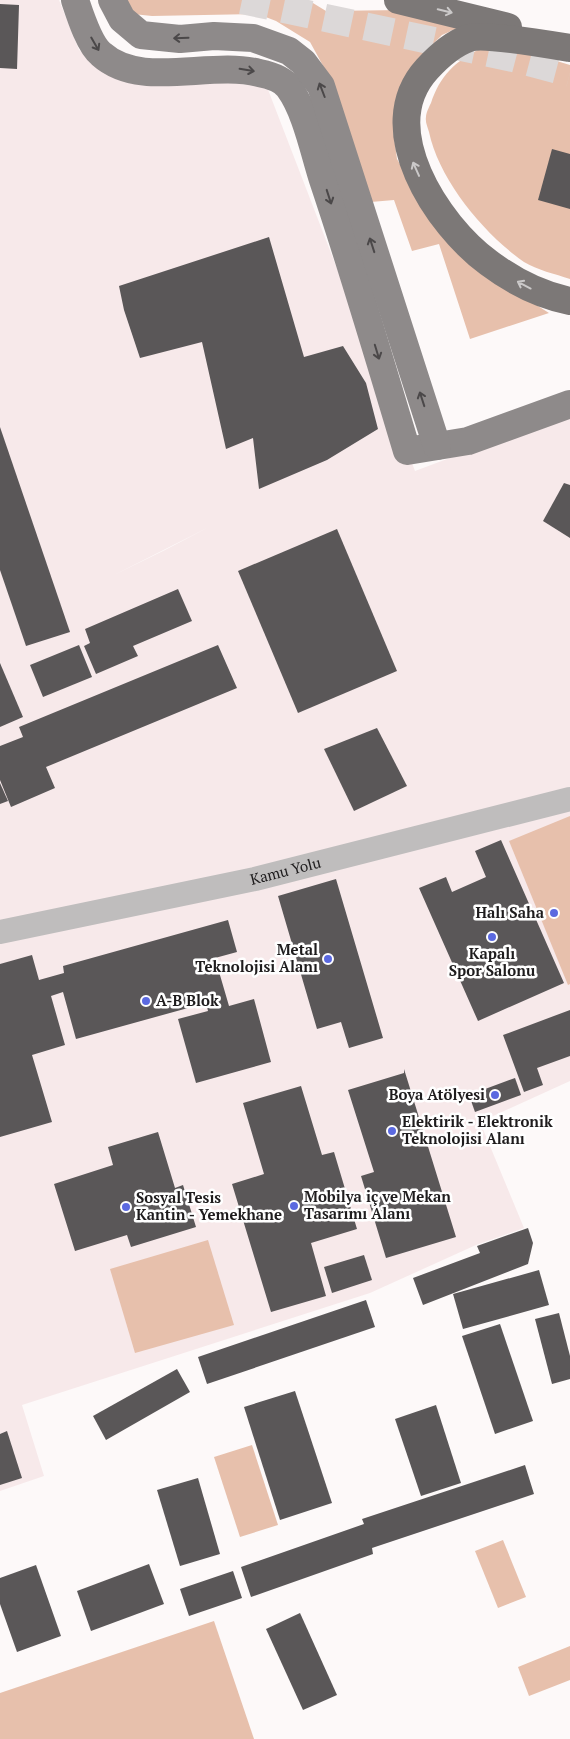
<svg xmlns="http://www.w3.org/2000/svg" width="570" height="1739" viewBox="0 0 570 1739" font-family="'PT Serif',serif">
  <style>
    .built { fill: #f7e9ea; fill-rule: evenodd }
    .green { fill: #e7c0ac }
    .building { fill: #5a5758 }
    .lines { fill: none; stroke-linecap: round; stroke-linejoin: round }
    .highway-tunnel { stroke: #dcd8d8; stroke-width: 28; stroke-dasharray: 28 14; stroke-linecap: butt }
    .minor { stroke: #bfbdbd; stroke-width: 24 }
    .major { stroke: #8e8a8a; stroke-width: 28 }
    .highway { stroke: #7c7877; stroke-width: 28 }
    .oneway { stroke: #cbc9c9 }
    .oneway2 { stroke: #4b4849 }
    .poi-dot { fill: #5b69e0; stroke: #fff; stroke-width: 2 }
    .labels { text-anchor: middle; stroke-width: 5; stroke-linejoin: round; paint-order: stroke }
    .street-label { font-size: 15px; fill: #1e1c1d; stroke: #fff }
    .poi-label { font-size: 15px; font-weight: bold; fill: #1e1c1d; stroke: #fff; text-anchor: start }
  </style>
  <rect width="100%" height="100%" fill="#fdf9f9"/>
  <path class="built" d="M0 0H59L79 50 107 68 267 87 415 471 570 413V1081L480 1122 524 1228 476 1245 370 1293 22 1405 44 1476 0 1491ZM209 527 165 550 114 575Z"/>
  <g class="green">
    <path d="M121 0H308L326 11 402 10 467 24 442 35 422 55 405 78 395 102 393 130 397 159 415 190 519 294 549 313 470 339 439 244 412 251 394 200 371 202 333 84 310 42 276 21 258 14 152 16 133 14Z"/>
    <path d="M480 49 530 53 570 65V279C555 274 537 270 524 262 484 234 439 180 429 132 428 128 425 122 426 117 426 113 429 107 431 103 440 76 455 61 480 49Z"/>
    <path d="M570 816V984L568 985 509 841Z"/>
    <path d="M208 1240 234 1325 135 1353 110 1269Z"/>
    <path d="M252 1445 278 1525 240 1537 214 1457Z"/>
    <path d="M503 1540 526 1597 498 1608 475 1551Z"/>
    <path d="M214 1621 254 1739H0V1693Z"/>
    <path d="M570 1646V1680L529 1696 518 1667Z"/>
  </g>
  <g class="building">
    <path d="M0 4 19 5 17 69 0 68Z"/>
    <path d="M552 149 570 154V209L538 200Z"/>
    <path d="M269 237 304 357 343 346 366 383 378 429 327 460 259 489 253 438 226 449 202 342 140 358 124 310 119 286Z"/>
    <path d="M0 427 70 632 26 646 0 570Z"/>
    <path d="M564 483 570 485V538L543 521Z"/>
    <path d="M337 529 397 671 298 713 238 571Z"/>
    <path d="M178 589 192 621 133 646 138 656 96 674 84 646 90 643 85 629Z"/>
    <path d="M79 645 92 677 43 697 30 665Z"/>
    <path d="M218 645 237 688 46 767 55 788 11 807 0 780V746L23 737 19 727Z"/>
    <path d="M0 663 23 717 0 727Z"/>
    <path d="M377 728 407 786 354 811 324 749Z"/>
    <path d="M0 783 8 801 0 804Z"/>
    <path d="M501 840 564 983 478 1021 419 888 446 877 452 892 486 877 475 851Z"/>
    <path d="M336 879 383 1038 349 1048 341 1022 317 1029 278 896Z"/>
    <path d="M228 920 237 952 215 958 229 1006 254 999 271 1062 196 1083 178 1019 208 1011 206 1003 76 1039 63 992 51 996 65 1045 32 1055 52 1122 0 1137V1064L16 1060 0 1064V964L32 955 39 980 64 973 63 966Z"/>
    <path d="M570 1010V1056L537 1068 543 1085 524 1092 503 1035Z"/>
    <path d="M404 1069 456 1237 386 1258 361 1176 374 1172 348 1090 404 1073Z"/>
    <path d="M515 1078 521 1095 475 1112 469 1095Z"/>
    <path d="M301 1086 322 1155 334 1152 357 1229 311 1243 326 1296 271 1312 232 1184 264 1174 243 1103Z"/>
    <path d="M158 1132 175 1188 183 1185 196 1227 131 1247 127 1235 75 1251 54 1184 113 1165 108 1147Z"/>
    <path d="M528 1228 533 1243 528 1264 423 1305 413 1278 480 1253 477 1246Z"/>
    <path d="M364 1255 372 1280 332 1293 324 1267Z"/>
    <path d="M539 1270 549 1305 463 1329 453 1294Z"/>
    <path d="M366 1300 375 1327 207 1384 198 1357Z"/>
    <path d="M559 1313 570 1356V1379L552 1384 535 1319Z"/>
    <path d="M500 1324 533 1421 495 1434 462 1336Z"/>
    <path d="M177 1369 190 1392 106 1440 93 1416Z"/>
    <path d="M295 1391 332 1503 280 1520 244 1407Z"/>
    <path d="M436 1405 461 1483 421 1496 395 1419Z"/>
    <path d="M7 1431 22 1478 0 1485V1434Z"/>
    <path d="M525 1465 534 1494 372 1548 373 1554 251 1597 241 1567 364 1524 362 1519Z"/>
    <path d="M198 1478 220 1554 180 1566 157 1490Z"/>
    <path d="M149 1564 164 1604 91 1631 77 1591Z"/>
    <path d="M36 1565 61 1636 17 1652 0 1604V1578Z"/>
    <path d="M233 1571 242 1598 189 1616 180 1589Z"/>
    <path d="M300 1613 337 1695 303 1710 266 1629Z"/>
  </g>
  <g class="lines">
    <path class="highway-tunnel" d="M242 0 513 58 570 73"/>
    <path class="minor" id="s1" d="M0 932 255 879 570 799"/>
    <g class="major">
      <path d="M75 0C80 15 89 44 101 54 141 90 210 60 259 73 269 75 283 79 289 88 306 111 314 152 323 180 353 269 380 361 407 451L468 441 570 404"/>
      <path d="M112 0 122 19 141 35 180 39 214 36 253 38 289 51 303 62 321 86 437 446"/>
    </g>
    <g class="highway">
      <path d="M398 0 508 27"/>
      <path d="M570 48C552 45 482 33 469 38 452 44 438 57 427 69 373 128 437 225 489 263 513 281 540 295 570 301"/>
    </g>
  </g>
  <defs><path id="oneway-shaft" d="M-6 0H5M1.5-3L5.5 0L1.5 3" fill="none" stroke-width="1.6" stroke-linecap="round" stroke-linejoin="round" transform="scale(1.25)"/></defs>
  <g class="oneway">
    <use href="#oneway-shaft" transform="translate(445 11) rotate(14)"/>
    <use href="#oneway-shaft" transform="translate(416 169) rotate(-114)"/>
    <use href="#oneway-shaft" transform="translate(524 285) rotate(-152)"/>
  </g>
  <g class="oneway2">
    <use href="#oneway-shaft" transform="translate(181 38) rotate(178)"/>
    <use href="#oneway-shaft" transform="translate(95 44) rotate(60)"/>
    <use href="#oneway-shaft" transform="translate(247 70) rotate(9)"/>
    <use href="#oneway-shaft" transform="translate(322 90) rotate(-111)"/>
    <use href="#oneway-shaft" transform="translate(329 197) rotate(72)"/>
    <use href="#oneway-shaft" transform="translate(372 245) rotate(-108)"/>
    <use href="#oneway-shaft" transform="translate(377 352) rotate(73)"/>
    <use href="#oneway-shaft" transform="translate(422 399) rotate(-108)"/>
  </g>
  <g class="poi-dot">
    <circle cx="554" cy="913" r="5"/>
    <circle cx="492" cy="937" r="5"/>
    <circle cx="328" cy="959" r="5"/>
    <circle cx="146" cy="1001" r="5"/>
    <circle cx="495" cy="1095" r="5"/>
    <circle cx="392" cy="1131" r="5"/>
    <circle cx="294" cy="1206" r="5"/>
    <circle cx="126" cy="1207" r="5"/>
  </g>
  <g class="labels">
    <g class="street-label">
      <text dy="5" stroke="none"><textPath href="#s1" startOffset="292">Kamu Yolu</textPath></text>
    </g>
    <g class="poi-label">
      <text x="544" y="918" text-anchor="end">Halı Saha</text>
      <text x="318" y="955" text-anchor="end">Metal<tspan x="318" dy="17">Teknolojisi Alanı</tspan></text>
      <text x="492" y="959" text-anchor="middle">Kapalı<tspan x="492" dy="17">Spor Salonu</tspan></text>
      <text x="156" y="1006">A-B Blok</text>
      <text x="485" y="1100" text-anchor="end">Boya Atölyesi</text>
      <text x="402" y="1127">Elektirik - Elektronik<tspan x="402" dy="17">Teknolojisi Alanı</tspan></text>
      <text x="304" y="1202">Mobilya iç ve Mekan<tspan x="304" dy="17">Tasarımı Alanı</tspan></text>
      <text x="136" y="1203">Sosyal Tesis<tspan x="136" dy="17">Kantin - Yemekhane</tspan></text>
    </g>
  </g>
</svg>
